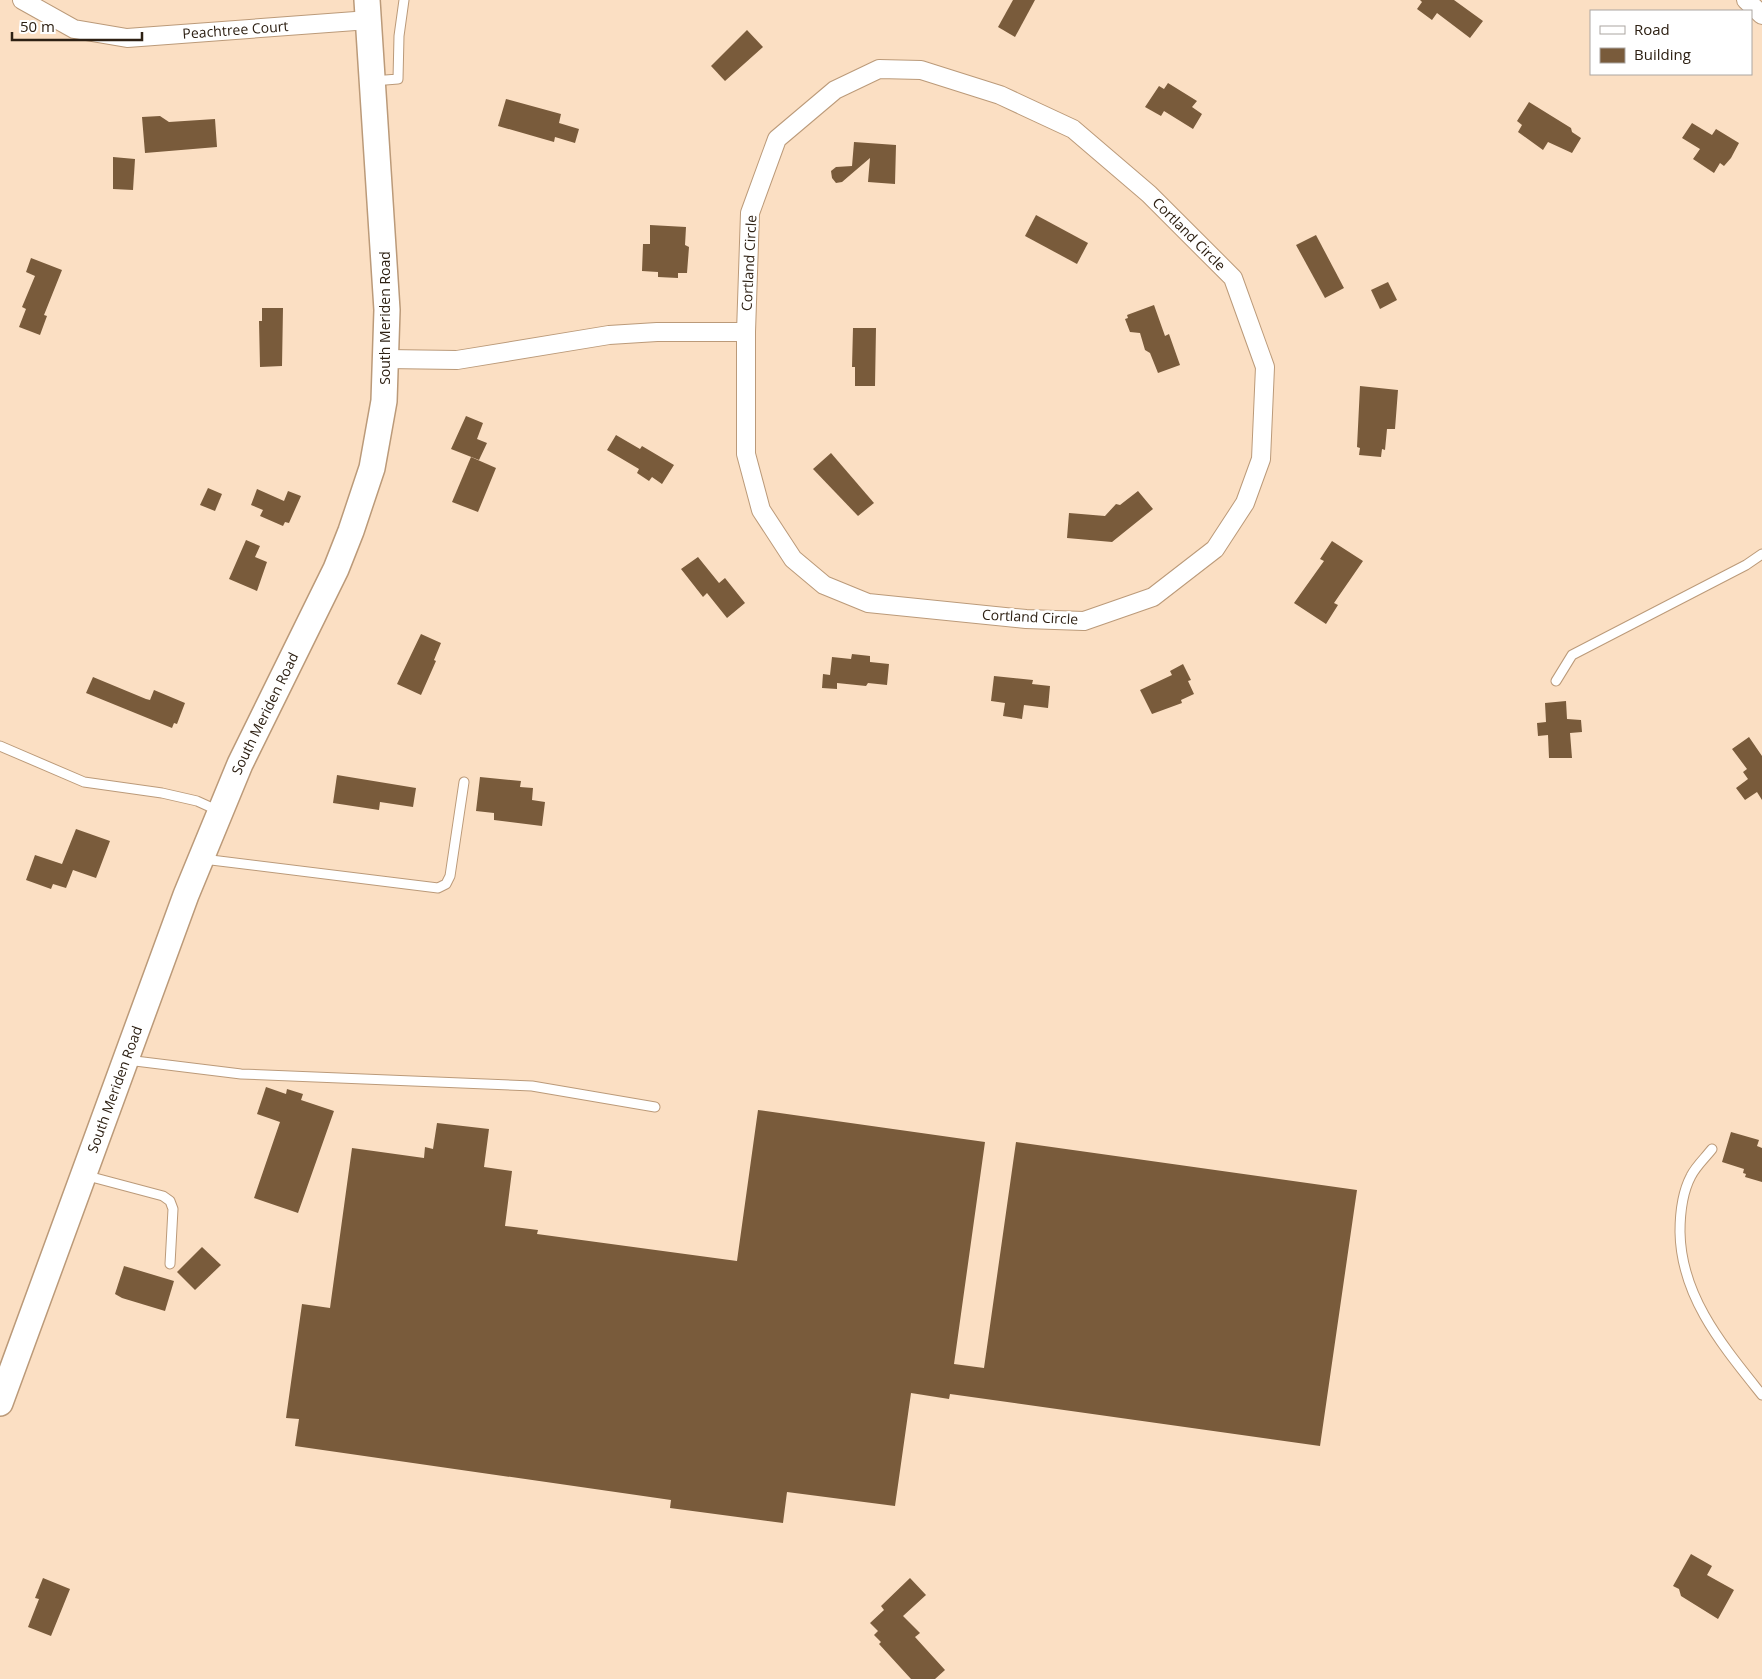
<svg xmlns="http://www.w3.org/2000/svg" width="1762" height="1679" viewBox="0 0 1762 1679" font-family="'Open Sans',sans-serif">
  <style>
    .building { fill: #795b3b }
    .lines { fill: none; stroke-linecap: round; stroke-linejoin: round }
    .service-casing { stroke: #bb9a79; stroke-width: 11 }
    .minor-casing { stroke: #bb9a79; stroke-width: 20 }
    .secondary-casing { stroke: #bb9a79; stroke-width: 28 }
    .service { stroke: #fff; stroke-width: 9 }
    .minor { stroke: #fff; stroke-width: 18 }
    .secondary { stroke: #fff; stroke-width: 25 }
    .labels { text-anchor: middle; stroke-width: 5; stroke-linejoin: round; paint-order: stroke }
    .street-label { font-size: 14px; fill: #2d2013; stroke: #fff }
  </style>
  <rect width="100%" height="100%" fill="#fbdfc3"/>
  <g class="building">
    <path d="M1013 0H1035L1015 37 998 27Z"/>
    <path d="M1420 0H1454L1483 21 1470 38 1437 13 1432 20 1417 9 1422 2Z"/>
    <path d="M747 30 763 47 725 81 711 66Z"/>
    <path d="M1168 83 1197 101 1192 107 1202 114 1193 129 1164 111 1161 116 1145 107 1159 86 1164 89Z"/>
    <path d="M506 99 561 114 559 123 579 129 575 143 555 137 554 142 498 126Z"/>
    <path d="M1529 102 1571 128 1572 132 1581 138 1572 153 1548 142 1543 150 1518 132 1522 125 1517 121Z"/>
    <path d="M160 116 169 122 215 119 217 147 145 153 142 117Z"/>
    <path d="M1692 123 1712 135 1716 129 1739 143 1731 158 1724 166 1720 163 1714 173 1693 159 1700 149 1682 138Z"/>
    <path d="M854 142 896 145 895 184 868 182 870 158 842 182 836 183 832 178 831 171 836 167 852 166Z"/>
    <path d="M113 157 135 159 133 190 113 189Z"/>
    <path d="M1036 215 1088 243 1077 264 1025 236Z"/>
    <path d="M650 225 686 227 685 245 689 247 687 273H678V278L658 277V272L642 271 643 244H650Z"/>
    <path d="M1316 235 1344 288 1325 298 1296 245Z"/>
    <path d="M31 258 62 270 44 315 47 316 40 335 19 327 26 309 22 307 35 276 26 272Z"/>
    <path d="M1388 282 1397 300 1380 309 1371 290Z"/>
    <path d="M1154 305 1165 336 1169 334 1180 365 1158 373 1150 353 1145 350 1140 333 1130 332 1125 319 1128 318 1127 315Z"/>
    <path d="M262 308H283L282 366 260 367 259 321H262Z"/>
    <path d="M853 328H876L875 386H855V367H852Z"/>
    <path d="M1360 386 1398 390 1395 429H1387L1385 450 1382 449 1381 457 1359 455 1360 448 1357 447Z"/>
    <path d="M466 416 483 423 477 439 487 443 479 460 451 449Z"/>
    <path d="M616 435 640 449 642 446 674 465 662 484 652 477 649 481 637 473 639 469 607 450Z"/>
    <path d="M831 453 874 503 858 516 813 469Z"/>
    <path d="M471 457 496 468 478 512 452 502Z"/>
    <path d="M208 488 222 494 215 511 200 505Z"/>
    <path d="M257 489 284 501 288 491 301 496 289 523 285 522 283 526 260 516 263 510 251 505Z"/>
    <path d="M1138 491 1153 509 1112 542 1067 538 1069 513 1105 516 1116 504 1120 505Z"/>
    <path d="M246 540 260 546 255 557 267 562 257 591 229 579Z"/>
    <path d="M1332 541 1363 561 1334 603 1338 605 1326 624 1294 603 1324 561 1320 559Z"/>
    <path d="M698 557 719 583 725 578 745 603 727 618 707 593 703 597 681 569Z"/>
    <path d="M421 634 441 643 434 660 436 661 421 695 397 684Z"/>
    <path d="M852 654 870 656V662L889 664 887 685 868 683 866 686 837 683V689L822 688 823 674 830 675 832 657 851 659Z"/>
    <path d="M1183 664 1191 680 1188 681 1194 694 1181 700 1182 703 1152 714 1140 690 1172 675 1170 671Z"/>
    <path d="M994 676 1033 680 1032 684 1050 686 1048 708 1024 705 1022 719 1003 716 1005 703 991 701Z"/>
    <path d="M93 677 146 699 150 700 154 690 185 703 177 724 174 723 172 728 86 693Z"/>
    <path d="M1566 701 1567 719 1581 720 1582 732 1570 733 1572 758H1549L1548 735 1538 736 1537 723 1546 722 1545 703Z"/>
    <path d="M1749 737 1762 756V800L1757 792 1745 800 1736 788 1748 779 1743 772 1747 769 1732 749Z"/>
    <path d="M337 775 416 788 413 807 380 802 379 810 333 803Z"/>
    <path d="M480 777 521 781 520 787 533 788 532 800 545 802 542 826 494 820V813L476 811Z"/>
    <path d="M76 829 110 841 96 878 73 870 66 888 53 884 51 889 26 880 35 855 62 864Z"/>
    <path d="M266 1087 286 1094 287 1089 303 1094 301 1100 334 1111 298 1213 254 1198 280 1122 257 1114Z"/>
    <path d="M758 1110 985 1142 954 1364 984 1368 1016 1142 1357 1190 1320 1446 950 1394 949 1399 911 1393 895 1506 787 1492 783 1523 670 1508 671 1500 295 1446 299 1419 286 1418 302 1304 330 1308 352 1148 424 1158 425 1147 433 1149 437 1123 489 1129 484 1167 512 1171 505 1226 538 1230 537 1234 737 1261Z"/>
    <path d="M1731 1132 1759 1140 1757 1146 1762 1148V1182L1745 1177 1746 1174 1743 1173 1744 1169 1722 1162Z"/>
    <path d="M202 1247 221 1265 195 1290 177 1272Z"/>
    <path d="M124 1266 174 1281 165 1311 122 1298 115 1294Z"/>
    <path d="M1691 1554 1712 1566 1707 1575 1734 1590 1718 1619 1681 1596 1679 1589 1673 1586Z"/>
    <path d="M43 1578 70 1589 51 1636 28 1627 39 1599 35 1598Z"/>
    <path d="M910 1578 926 1595 903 1616 920 1633 915 1637 945 1670 935 1679H911L879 1644 881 1642 874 1635 878 1631 870 1623 884 1610 881 1606Z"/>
  </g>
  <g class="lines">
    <defs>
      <g id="service">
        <path d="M373 81 398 79 399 36 404 0"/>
        <path d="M1556 681 1572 655 1746 565 1762 554"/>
        <path d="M0 746 84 782 162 793 197 801 219 811"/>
        <path d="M203 859 438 888 446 884 450 876 464 782"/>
        <path d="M127 1060 241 1074 532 1086 655 1107"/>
        <path d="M1712 1149C1705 1158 1696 1166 1691 1176 1682 1193 1680 1213 1680 1232 1681 1297 1723 1346 1762 1395"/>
        <path d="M84 1175 163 1196 170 1201 173 1209 170 1264"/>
      </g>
      <g id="minor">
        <path id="s1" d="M22 0 74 29 127 38 369 20"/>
        <path d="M1746 0 1762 15"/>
        <path d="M879 69 921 70 1000 95 1073 129 1149 194 1233 278 1265 367 1261 459 1245 503 1215 549 1153 597 1084 621 1026 619 868 603 824 585 793 559 761 510 746 454V332L750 213 777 139 835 90Z"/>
        <path d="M387 359 457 360 609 335 657 332H746"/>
      </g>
      <g id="secondary">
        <path id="s2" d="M0 1403 186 895 240 764 336 569 351 531 372 468 384 401 387 310 367 0"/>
      </g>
    </defs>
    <use href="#service" class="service-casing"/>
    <use href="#minor" class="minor-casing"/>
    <use href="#secondary" class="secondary-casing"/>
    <use href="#service" class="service"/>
    <use href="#minor" class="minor"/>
    <use href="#secondary" class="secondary"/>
  </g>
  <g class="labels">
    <g class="street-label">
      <text dy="5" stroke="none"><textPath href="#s1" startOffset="222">Peachtree Court</textPath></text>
      <text transform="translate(1189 234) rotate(45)" y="5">Cortland Circle</text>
      <text transform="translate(749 263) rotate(-87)" y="5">Cortland Circle</text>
      <text transform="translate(385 318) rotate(-90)" y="5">South Meriden Road</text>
      <text transform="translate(1030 617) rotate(3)" y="5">Cortland Circle</text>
      <text dy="5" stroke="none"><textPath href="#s2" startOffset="739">South Meriden Road</textPath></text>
      <text dy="5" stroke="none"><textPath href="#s2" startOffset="334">South Meriden Road</textPath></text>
    </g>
  </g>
  <rect x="1590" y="10" width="162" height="65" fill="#ffffff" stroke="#aba6a1"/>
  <rect x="1600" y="26" width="25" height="8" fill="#ffffff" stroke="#aba6a1"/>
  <text x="1634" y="35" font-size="15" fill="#2d2013">Road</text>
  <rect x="1600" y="48" width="25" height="15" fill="#795b3b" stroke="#aba6a1"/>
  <text x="1634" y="60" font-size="15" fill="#2d2013">Building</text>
  <path d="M12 32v8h130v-8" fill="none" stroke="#2d2013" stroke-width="2.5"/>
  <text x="20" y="32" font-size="15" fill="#2d2013" stroke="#ffffff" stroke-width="4" paint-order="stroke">50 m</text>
</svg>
